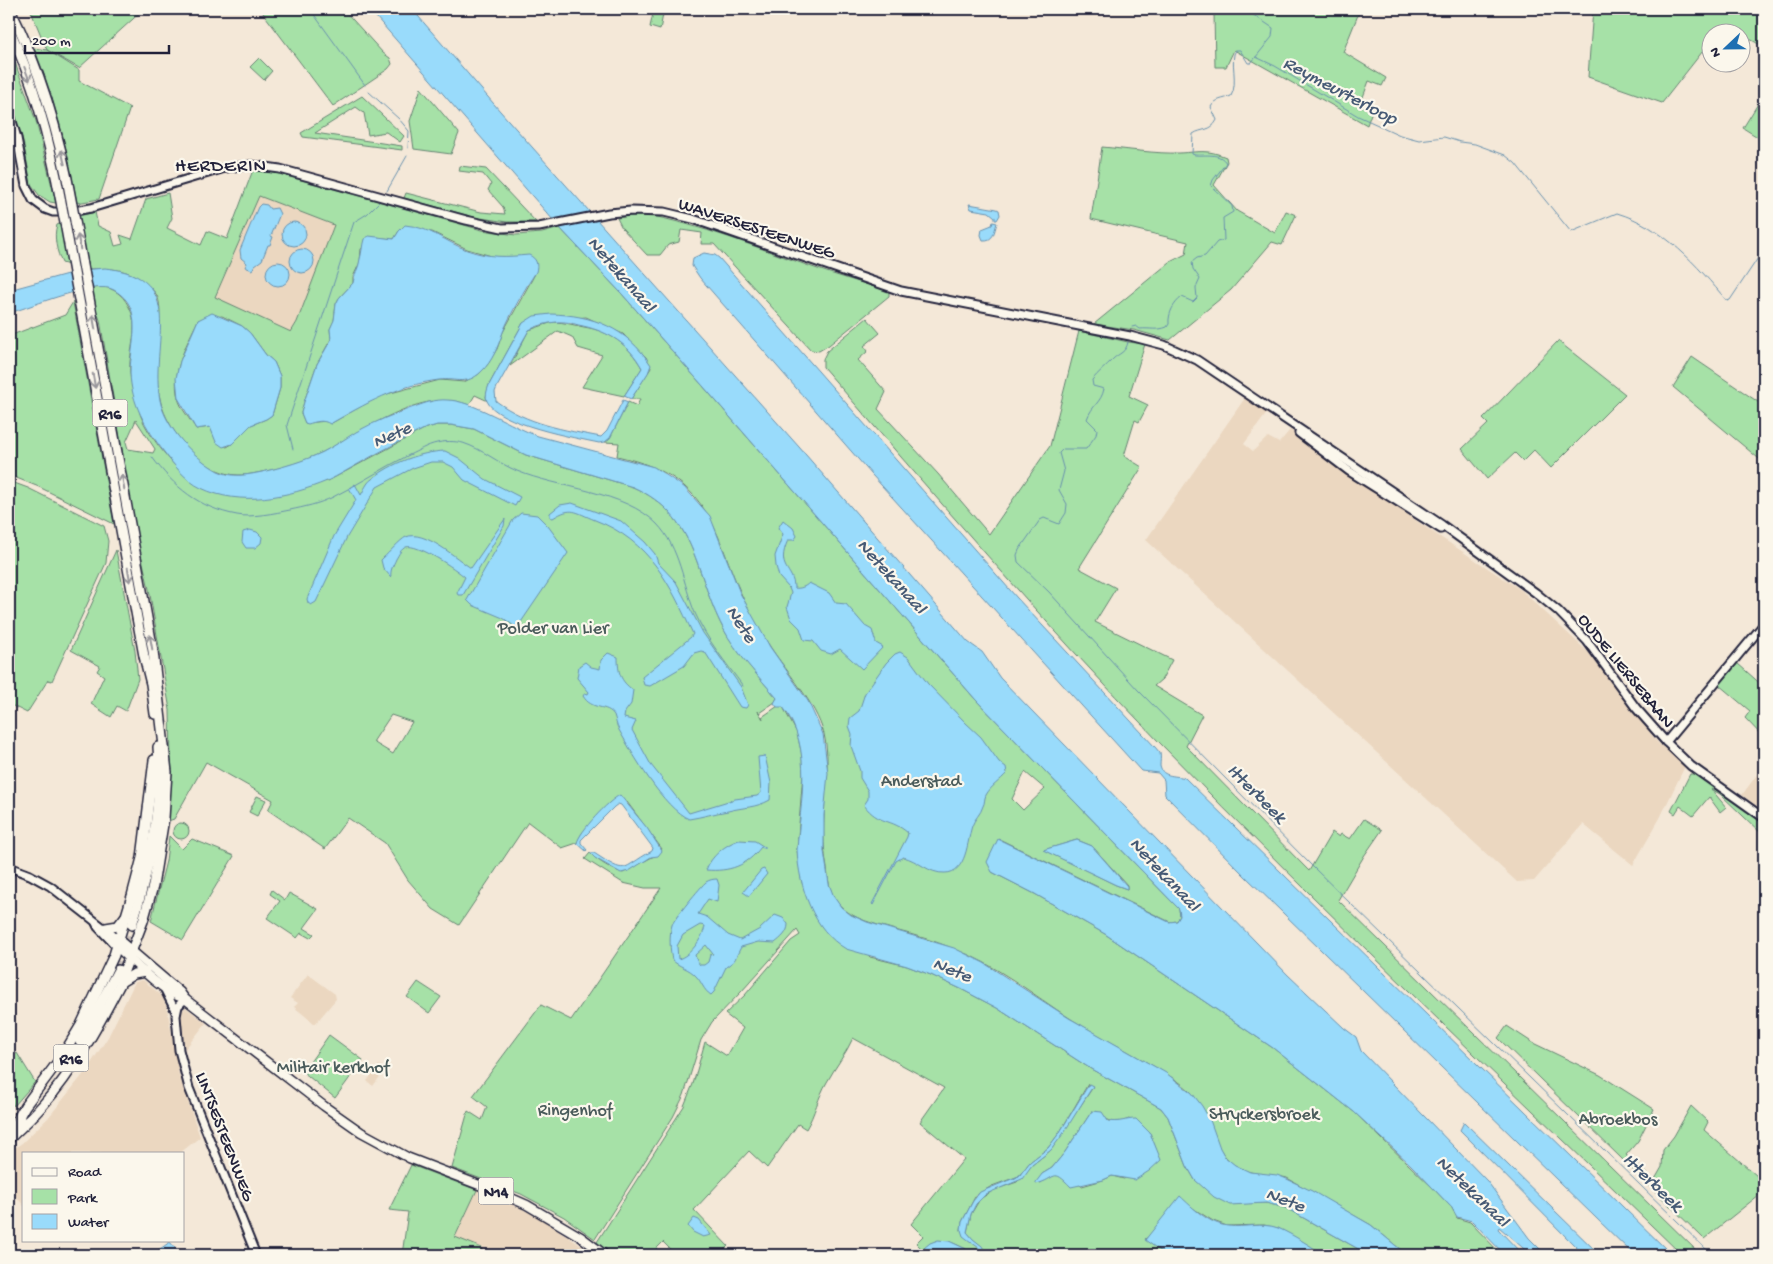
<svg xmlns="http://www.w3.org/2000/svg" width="1773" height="1264" viewBox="0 0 1773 1264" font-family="'Gochi Hand',sans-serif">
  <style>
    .built { fill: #ebd7c0 }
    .green { fill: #a6e1a7; stroke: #648271; fill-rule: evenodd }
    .water { fill: #99dbfb; stroke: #6991ae; fill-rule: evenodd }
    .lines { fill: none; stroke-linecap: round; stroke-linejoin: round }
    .stream { stroke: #6991ae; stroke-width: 1 }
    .highway-tunnel { stroke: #cac0b9; stroke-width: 9; stroke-dasharray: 9 4.5; stroke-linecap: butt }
    .secondary-casing { stroke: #22223b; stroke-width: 11 }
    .primary-casing { stroke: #22223b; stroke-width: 11 }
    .highway-casing { stroke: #22223b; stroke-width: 12 }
    .secondary { stroke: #fbf7ec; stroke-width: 7 }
    .primary { stroke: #fbf7ec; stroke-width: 8 }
    .highway { stroke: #fbf7ec; stroke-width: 9 }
    .highway-bridge-casing { stroke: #22223b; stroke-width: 12; stroke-linecap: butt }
    .highway-bridge { stroke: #fbf7ec; stroke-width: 9 }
    .oneway { stroke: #99979c }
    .labels { text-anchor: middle; stroke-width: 4.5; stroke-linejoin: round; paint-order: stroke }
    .shield { fill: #fbf7ec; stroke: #636270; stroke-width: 1 }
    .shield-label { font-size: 16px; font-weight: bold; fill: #22223b }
    .street-label { font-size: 18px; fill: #22223b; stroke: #fbf7ec }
    .park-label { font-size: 18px; fill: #4a5b5b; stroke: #fbf7ec }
    .water-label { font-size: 19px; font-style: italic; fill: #465a75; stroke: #fbf7ec }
    .neighbourhood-label { font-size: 19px; letter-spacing: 1px; fill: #22223b; stroke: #fbf7ec }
  </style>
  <rect width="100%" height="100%" fill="#f4e8d8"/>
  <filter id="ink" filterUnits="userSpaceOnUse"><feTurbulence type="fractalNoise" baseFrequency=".02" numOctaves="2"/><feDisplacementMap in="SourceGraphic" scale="10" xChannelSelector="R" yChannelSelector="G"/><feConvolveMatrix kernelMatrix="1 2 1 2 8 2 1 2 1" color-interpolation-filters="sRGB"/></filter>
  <g filter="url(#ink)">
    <g class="built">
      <path d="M259 195 334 225 297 322 291 332 215 298Z"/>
      <path d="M1245 398 1267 413 1244 444 1253 451 1268 437 1279 443 1290 430 1425 527 1521 590 1588 652 1658 743 1685 766 1660 818 1633 865 1583 824 1534 881 1517 882 1146 540Z"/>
      <path d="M1764 765V811L1742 795Z"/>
      <path d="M308 974 335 994 336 999 315 1024 294 1007 298 1003 290 998Z"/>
      <path d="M143 980 162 996 167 1008 179 1075 200 1137 180 1153H24V1206L9 1188V1174L14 1169 9 1162V1152L22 1143 48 1118 86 1071 108 1037 135 982Z"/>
      <path d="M185 1007 206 1023 185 1049 180 1015Z"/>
      <path d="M379 1065 385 1070 373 1086 367 1081Z"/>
      <path d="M477 1190 522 1209 543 1220 595 1255H481L482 1248 455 1238Z"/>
    </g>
    <g class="green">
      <path d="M30 9H144L79 68 47 50 79 70V81L130 108 99 199 77 203C67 148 55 100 34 48L47 50Z"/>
      <path d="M260 9H343L383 53 390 58 392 64 388 69 333 106Z"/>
      <path d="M654 9H664L660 30 650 27Z"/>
      <path d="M1240 9H1254L1260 11 1261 9 1360 10 1343 52 1386 78 1382 86 1369 81 1360 105 1372 111 1367 125 1234 50 1226 67H1215L1214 13H1228Z"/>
      <path d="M1593 9H1764V47L1725 25 1718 32H1710V42L1662 103 1588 77Z"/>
      <path d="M9 46 36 121 56 203 50 202 39 195 31 184 23 141 9 97Z"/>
      <path d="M259 58 272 71 264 80 250 67Z"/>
      <path d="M421 88 459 133 451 154 414 149 410 121Z"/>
      <path d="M1764 94V141L1743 128Z"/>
      <path d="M362 96 404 136 400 142 386 132 368 135 364 113 356 107 315 133 402 146V150L303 137 301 133Z"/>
      <path d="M1102 147C1126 149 1156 154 1180 153 1199 152 1207 149 1226 157L1227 162 1214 185 1237 211 1275 233 1286 211 1296 215 1282 245 1272 242 1231 290 1170 340 1134 330 1094 324 1170 262 1186 254 1188 242 1091 219Z"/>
      <path d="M460 166 486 169 536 222H507L474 217 404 198 406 193 481 212 505 214 503 207 488 190 491 184 483 174 459 171Z"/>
      <path d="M253 170 272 172 482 230 516 235 542 233 560 228 622 294 703 386 976 700 1179 909 1180 916 1177 921 1170 922 999 839 992 872 1035 894 1105 934 1273 1048 1354 1112 1433 1188 1452 1208 1457 1218 1470 1222 1502 1255H1407L1371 1225 1287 1178C1272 1174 1255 1175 1241 1169 1212 1155 1210 1115 1191 1092 1188 1089 1183 1085 1179 1082 1144 1059 1107 1041 1071 1019 1033 995 996 964 952 948 935 941 914 935 895 930 873 923 848 919 835 899 829 889 828 878 827 868 824 851 823 834 824 817 824 789 831 762 824 734 815 702 789 675 771 648 759 630 748 610 740 591 723 553 716 514 684 486 664 469 642 462 617 456L619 443 605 442 610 438 628 402 637 406 640 399H631L651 368 650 365 646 357 623 334 586 317 523 323 489 385 486 397 488 401 475 395 469 405C421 386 364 432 323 452 305 461 285 467 266 471 244 476 232 478 211 467 189 454 168 428 161 403 154 378 159 348 159 323 160 314 161 302 156 294 153 289 147 285 142 281 127 268 108 268 89 269L79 216 95 212 98 226 111 232 115 246 123 244 120 235 132 239 146 199 168 193 172 218 167 228 201 245 207 231 227 239ZM259 196 334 225 297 322 291 332 215 297ZM399 231 432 232 467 249 495 257H512L536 272 503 332 497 349 488 364 479 374 464 382 440 380 379 396 330 424 327 421 305 423 301 413 304 402 317 364 331 339 330 329 334 321 336 304 339 298 353 283V277L360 262 361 249 383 238 394 239ZM222 316 242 326 250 333 266 355 274 362 280 376V388L272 415 266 419 251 425 232 444 227 447C215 443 215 437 210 427L196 429C190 419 181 409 178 398 171 371 187 344 198 320ZM1025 772 1045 789 1023 810 1012 799ZM1077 840 1092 846 1127 885V889L1116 885 1044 850Z"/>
      <path d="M643 214C702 225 756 247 812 267 837 276 863 283 889 291V296L829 345 819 351 811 350 714 244H701L702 233 681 230 679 242 668 245 660 255H647L622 228 617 218Z"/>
      <path d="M61 223 69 265 62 263C57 253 53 236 57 225Z"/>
      <path d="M102 286C114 289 122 294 128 305 141 327 128 350 130 373 131 385 135 399 139 410 144 432 174 466 190 481H328L424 429 437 425H451L474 429 526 455 633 487C698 516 694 573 723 628 737 653 758 676 777 698L775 702 759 713 758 711 763 719 762 717 778 706 783 707 797 733 802 755 803 773 797 850 802 883 870 957 907 966 931 975 961 989 997 1008 1091 1069 1161 1108 1168 1117 1187 1166 1195 1180 1230 1204 1266 1203 1286 1208 1369 1255H1325L1278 1228 1264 1225 1227 1226 1213 1221 1191 1207 1145 1239 1166 1255H987C982 1245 973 1241 967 1232L971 1214 980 1199 994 1190 1017 1182 1032 1165 1051 1150 1093 1087 1088 1084 1060 1132 1048 1148 1030 1162 1019 1176 992 1186 976 1195 962 1222 961 1230 979 1248 983 1255H968L966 1249C947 1240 943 1237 925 1248L931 1255H928L916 1243 923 1236 911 1224 964 1159 920 1122 944 1088 853 1038C846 1054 835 1067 827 1082 818 1097 815 1114 806 1129L798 1124 767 1168 749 1151 694 1210 728 1246 719 1255H676L663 1242 650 1255H613L597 1242 684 1106 693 1084 705 1042 727 1056 743 1028 725 1014 745 995 791 941 800 935 797 930 741 992 712 1022 701 1040 684 1095 673 1117 595 1239 564 1217 521 1194 452 1168 468 1111 482 1120 487 1107 473 1096 541 1005 571 1020 661 888H645L623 883 585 859 590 853C599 862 611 869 623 873L654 856 662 849 627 802 609 804 582 833 577 843 562 848 528 822 459 925 433 909 408 880 385 843 348 818 325 849 268 810 273 800 206 762 174 819 168 821 171 765 170 710 149 589 136 532 100 320 95 307 92 288ZM136 420 155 449 153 453 128 449 126 442ZM391 715 412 722 393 754 373 742ZM1092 1111C1107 1119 1112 1126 1129 1119L1150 1133 1157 1152 1124 1179 1112 1176 1103 1180 1082 1186 1061 1176 1055 1175 1040 1183 1042 1174 1052 1168 1065 1152Z"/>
      <path d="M73 302 114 524 39 487 9 475V336L65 315Z"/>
      <path d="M867 318 880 333 864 346 868 351 858 360 886 392 878 409 938 474 989 534 1050 446 1079 331 1128 342 1145 344 1129 396 1148 405 1139 422 1135 420 1124 456 1142 467 1079 568 1116 588 1095 622 1172 660 1162 679 1154 686 1202 715 1186 746 1309 871 1332 832 1339 837 1341 834 1350 839 1364 819 1382 830 1364 856 1338 900 1701 1255H1682C1507 1085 1329 917 1159 742 1042 621 933 494 823 367V359L827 351Z"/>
      <path d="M553 322C565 322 573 325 584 327 610 331 629 345 642 368L624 396 582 387 602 355 578 348 572 337 558 331 510 366 529 330Z"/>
      <path d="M1558 341 1625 394 1551 468 1534 450 1523 461 1515 453 1487 479 1462 449 1488 424 1483 419Z"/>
      <path d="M1692 357 1764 406V463L1673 387Z"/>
      <path d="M9 481 28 488 104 526 108 541 106 563 52 681 48 680 27 713 9 704Z"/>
      <path d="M116 550 135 651 138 679 126 711 117 706 111 717 91 704 104 676 97 671 100 666 71 650Z"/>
      <path d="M1737 663 1764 687V738L1745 718 1750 711 1719 685Z"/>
      <path d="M1690 774H1697L1764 821V836L1720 794 1711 789 1726 807 1720 812 1709 797 1693 816 1680 806 1675 814 1671 811Z"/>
      <path d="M257 796 266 800 257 816 249 812Z"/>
      <circle cx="181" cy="831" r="8"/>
      <path d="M169 836 182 849 192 839 234 856 183 940 151 921 166 861Z"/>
      <path d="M272 890 285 900 289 893 318 909 304 928 314 934 310 938 301 933 297 938 267 918 280 901 270 894Z"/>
      <path d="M418 982 441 997 429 1013 407 997Z"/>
      <path d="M1507 1026 1533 1043 1600 1075 1654 1109 1638 1141 1626 1155 1654 1181 1662 1167 1663 1150 1674 1136 1691 1106 1708 1122 1704 1130 1764 1182V1191L1704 1239 1498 1038Z"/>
      <path d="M329 1035 363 1060 335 1098 303 1072Z"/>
      <path d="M17 1053 35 1082 14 1106 9 1098V1059Z"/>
      <path d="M411 1165 477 1190 455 1237 482 1248 481 1255H402L408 1212 389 1210Z"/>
    </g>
    <g class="water">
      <path d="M369 9H412L500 111 799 447 968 642 982 652 1000 678 1288 975 1344 1028 1356 1037 1361 1051 1487 1181 1529 1238 1546 1255H1531L1499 1227 1498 1229 1523 1255H1505L1472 1221 1457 1217 1452 1208 1411 1165 1354 1112 1273 1048 1105 934 1035 894 992 872 987 862 998 839 1169 922 1177 921 1180 916 1179 909 976 700 703 386 622 294 560 228Z"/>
      <path d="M261 204 267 205 270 209 277 208 280 214 271 236 273 237 270 245H268L262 260 255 265 252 270 245 267 247 263 241 258 240 250 258 207Z"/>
      <path d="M969 204 997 209 999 210 1000 215 997 220H995V217L989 212 971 209Z"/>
      <path d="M993 222 997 223C994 232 994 241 983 240L981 235 982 229 992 225Z"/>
      <circle cx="294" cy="234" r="12"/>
      <path d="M405 225C429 227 446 242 467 250 490 258 506 257 529 255 537 259 538 264 536 272 525 288 510 315 503 332 498 346 493 361 481 372 466 386 457 378 439 380 398 385 365 404 330 424 323 419 315 422 308 424L305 423 301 413 304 402 317 364 331 340 330 329 334 320 336 304 339 298 353 283C354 274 359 268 360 259 362 252 362 246 364 239L369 236 394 239 399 231Z"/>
      <circle cx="302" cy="261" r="12"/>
      <path d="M704 253 715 255 719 258 1017 598 1155 747 1160 753C1161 757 1160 762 1160 766 1162 778 1177 775 1185 778L1672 1255H1634L1244 875 1165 795 1164 780 1158 773 1141 771 872 475 700 278 692 266 693 258Z"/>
      <circle cx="278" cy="274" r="12"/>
      <path d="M105 268C190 277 149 343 160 400 165 427 194 458 218 471 233 478 247 475 262 472 283 467 304 461 323 452 334 446 345 439 356 432 374 422 394 414 414 407 425 403 436 399 447 400 472 400 512 427 538 436L654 467 684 487 710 516 740 593 770 647 808 701 823 734 828 773 824 815V851L829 884 834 897 841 907 851 915 867 922 954 948 984 963 1069 1018 1166 1073 1192 1093 1202 1106 1210 1120 1220 1148 1225 1157 1235 1165 1250 1172 1277 1175 1287 1179 1312 1191 1371 1225 1407 1255H1369L1286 1208 1266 1203 1230 1205 1214 1197 1195 1180 1187 1166 1168 1117 1161 1108 1091 1069 997 1008 961 989 931 975 907 966 846 949C813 930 799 887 797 850 800 803 814 749 783 707H777L774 703 777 698C758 676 736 653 723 628 694 573 698 516 633 487L526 455 474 429 451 425H437L424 429C402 440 381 451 360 463 349 469 338 476 327 481 289 497 240 507 201 488 186 481 174 465 164 452 146 428 131 403 130 373 130 344 146 308 114 290 96 279 31 307 9 313V290L82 270Z"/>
      <path d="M212 313 242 326 250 333 266 355 274 362 280 376V388L272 415 266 419 251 425 232 444 223 447 216 442 210 427 196 429 178 398 176 378 180 361 198 320Z"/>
      <path d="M551 314C593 315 627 328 651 365L648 373 631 399 624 396 642 368C629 344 609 332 583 326 577 325 570 322 564 322 553 321 539 325 529 330L497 387 495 392 496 401C527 424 564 430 601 437L607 431 623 400 628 402 610 438 605 442 599 443C576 438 497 424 487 401 485 396 487 390 489 385L523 323 534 316Z"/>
      <path d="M445 451 459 458 485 479 520 497 515 506 464 480 453 467 443 462H431L413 468 377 487 347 537 316 602 311 605 308 603 307 599 334 536 356 500 349 488 355 484 361 495C364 490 367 482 372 479 392 463 420 452 445 451Z"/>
      <path d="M572 503 621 521 645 542 655 554 658 563 676 582 703 633 741 687 748 705 746 708 740 707 705 652 701 651 694 653 684 666 650 686 644 685 642 677 691 637 693 634C670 584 650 541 595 520 575 512 572 506 553 518L550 517V513L560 505Z"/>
      <path d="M521 513 537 515 548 526 568 553 517 628 503 618 472 605 467 600 513 520Z"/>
      <path d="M505 519 504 526 463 595H458L457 593 465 577C456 569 417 543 406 547 401 549 399 554 396 559 393 566 390 570 391 577L383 568 381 560 383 558C389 553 400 540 406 537 424 529 457 559 471 568Z"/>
      <path d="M783 520 793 528 797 536 794 540H788C775 569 794 568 794 588 800 589 805 587 809 583L829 593 836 603 846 604 865 626 872 630 876 643 883 647 862 669 840 649 831 654 821 651 813 641 804 640 800 628 791 619 787 607 791 593 789 588 779 577 776 566 775 556 783 534 778 528Z"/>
      <path d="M250 530 257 532 262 537 261 543 255 548H246L242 542 243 532Z"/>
      <path d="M900 652 908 657 928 684 966 723 981 737 999 762 1006 767 1007 773C1000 781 991 786 986 795 984 799 985 803 983 806 981 814 974 819 972 826 967 841 967 873 945 873 929 874 918 860 903 857L896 861 873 905 872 904 907 837 908 833C891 818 879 825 864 805L868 799V791L860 778V771L851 746 852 734 849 726 850 718 859 711 865 693 886 663 895 654Z"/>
      <path d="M608 653 618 657C618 672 620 681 633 690L631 704 625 712 624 718 636 721 632 730 651 765 689 813 735 799 757 796 761 793 758 757 765 756 771 783 770 800C756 808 743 807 728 811 715 813 702 817 689 819 664 809 632 753 619 730 616 725 616 720 614 715 607 704 592 711 583 696L585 693 588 694 589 692 577 678 579 666 585 662 591 667 600 669 601 660Z"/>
      <path d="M620 795 647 828 662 851 658 856 651 857 629 871 621 873 595 858 590 853H594C629 876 619 869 652 851L653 848 621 805 618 804 614 807 581 840V843L587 850 586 851 577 843C579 832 609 800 620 795Z"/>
      <path d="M739 840 755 841 766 848 765 849 761 847C747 866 729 872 706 870 711 856 726 844 739 840Z"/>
      <path d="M1077 840 1092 846 1127 886V889L1116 885 1043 850Z"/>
      <path d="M764 869 767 874 749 896 743 892 761 870Z"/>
      <path d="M717 879 719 885 717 902 708 899 698 914 707 917 728 935 740 940 760 929 775 915 783 918 788 924C788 933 781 938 775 943L758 942 741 947 734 961 726 967 714 992 711 995C703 990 702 982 696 976 689 968 679 967 672 960 670 951 669 934 672 925 673 920 702 885 706 882 709 880 713 879 717 879ZM700 925 705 926C703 938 690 956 678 959L677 946 683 935ZM706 945 713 954 710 955 708 962 704 965H700L697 961 695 955Z"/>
      <path d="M1089 1084 1093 1086 1063 1134 1051 1150 1032 1165 1022 1179 986 1194 976 1204 971 1214 967 1232 973 1239 982 1246 987 1255H983L979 1248 963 1236 961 1230 962 1222 973 1201 980 1192 1019 1176 1030 1162 1048 1148 1060 1132Z"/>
      <path d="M1092 1111 1102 1112 1108 1121C1120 1123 1125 1119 1136 1119L1150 1133 1161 1160 1149 1171 1135 1180 1112 1176 1103 1180 1071 1187C1052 1167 1057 1179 1036 1184V1182L1042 1174 1052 1168 1065 1152Z"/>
      <path d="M1464 1122 1600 1255H1584L1460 1130Z"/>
      <path d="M1180 1196C1193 1208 1209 1224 1228 1226 1245 1228 1262 1222 1278 1228 1294 1235 1310 1246 1325 1255H1166L1145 1240Z"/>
      <path d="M694 1218 699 1220 711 1235 703 1237 693 1232 688 1226Z"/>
      <path d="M938 1240 949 1241 966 1249 968 1255H931L924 1248 930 1243Z"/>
      <path d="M170 1242 175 1248 176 1252 173 1255H158L157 1251Z"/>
    </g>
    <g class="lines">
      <g class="stream">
        <path d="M310 9 365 85"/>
        <path d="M1256 57 1275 66 1358 116 1400 135 1419 140 1444 137 1460 142 1475 144 1505 155 1515 163 1571 232 1617 213C1664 227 1697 265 1727 301L1730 300 1764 249"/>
        <path d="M369 92 399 119 409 131 408 148"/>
        <path d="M387 191 407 156"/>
        <path d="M1132 327 1136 326 1140 329C1150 328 1157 331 1167 327L1169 324C1168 313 1174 303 1182 297L1193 302 1197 298 1196 288 1200 279 1193 269 1192 262 1197 258 1205 256 1217 242 1224 240 1223 218 1233 212 1232 206 1211 186 1213 180 1226 163C1220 152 1205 156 1195 155L1192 154 1193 134C1202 128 1211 132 1217 120L1211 107C1216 98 1223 100 1231 96 1239 83 1229 59 1236 50H1240L1248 63H1251L1272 37 1273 28 1252 14 1248 9"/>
        <path d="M1128 342C1126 353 1119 353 1113 359 1106 366 1098 373 1092 380L1093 386 1104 389C1101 403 1092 405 1087 419L1097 429 1096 435 1086 449H1063L1059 453 1064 471 1059 490 1067 504 1066 513 1059 524 1044 518 1040 520 1019 550 1017 555 1018 562 1049 592 1138 690 1314 868 1712 1255"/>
        <path d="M293 449 287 425 354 222 367 214 379 202"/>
        <path d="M152 457C174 487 199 508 237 515 251 518 275 513 290 510 304 507 319 504 333 497 359 484 383 468 409 455 418 451 427 445 437 443 444 441 455 441 463 443 482 449 498 463 517 471 558 488 625 491 657 524 680 548 683 584 695 613 707 640 726 663 743 686"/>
        <path d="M1014 1179 1021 1174"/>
      </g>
      <path class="highway-tunnel" d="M118 970 135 926"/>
      <defs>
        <g id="secondary">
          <path d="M9 111 17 138 26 186 33 200 45 209 53 212H68L91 208 225 168 251 165 280 169 466 220 502 228 539 227 609 213 631 211 664 212 693 219 901 291 1130 336 1164 345 1197 360 1442 525 1536 593 1558 611 1587 641 1636 708 1666 742 1691 766 1764 818"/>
          <path d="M1299 433 1349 471 1441 529"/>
          <path d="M1666 742 1764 624"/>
          <path d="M9 867 30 875 50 886 119 940"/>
          <path d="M96 923 98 927 117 947"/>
          <path d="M164 988 176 1012"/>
          <path d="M185 999 178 1006 176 1016 179 1050 189 1088 256 1255"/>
        </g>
        <g id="primary">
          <path d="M119 940 180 992 185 999"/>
          <path d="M117 947C135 963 162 992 185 999L324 1106 361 1132 409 1158 500 1193 527 1205 581 1237 605 1255"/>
        </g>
        <g id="highway">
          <path d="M10 9C41 71 60 136 72 205"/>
          <path d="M9 29C36 85 51 146 62 207"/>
          <path d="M65 223 144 656 151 684 155 714"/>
          <path d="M132 925C149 870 163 805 158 747"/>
          <path d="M106 928 118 926 125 917"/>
          <path d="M121 982 134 974 145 972"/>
          <path d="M80 1042 118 970"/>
          <path d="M17 1120 25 1106 63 1055 81 1025 114 955 132 896 142 858 154 760"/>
          <path d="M9 1128 20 1118"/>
          <path d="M9 1139C20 1128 32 1118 42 1106 74 1071 99 1024 121 982L122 976 143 921 153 886 164 818 167 772 153 651 75 221"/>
        </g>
      </defs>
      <use href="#secondary" class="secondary-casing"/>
      <use href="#primary" class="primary-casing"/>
      <use href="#highway" class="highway-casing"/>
      <use href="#secondary" class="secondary"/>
      <use href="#primary" class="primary"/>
      <use href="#highway" class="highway"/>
      <defs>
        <g id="highway-bridge">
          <path d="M72 205 75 221"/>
          <path d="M62 207 65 223"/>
        </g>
      </defs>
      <use href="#highway-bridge" class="highway-bridge-casing"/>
      <use href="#highway-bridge" class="highway-bridge"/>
    </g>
    <defs><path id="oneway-shaft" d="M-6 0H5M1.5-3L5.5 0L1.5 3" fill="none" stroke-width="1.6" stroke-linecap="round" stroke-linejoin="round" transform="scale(1.25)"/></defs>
    <g class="oneway">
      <use href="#oneway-shaft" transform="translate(27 74) rotate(69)"/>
      <use href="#oneway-shaft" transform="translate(63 157) rotate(-103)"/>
      <use href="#oneway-shaft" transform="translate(79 242) rotate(-100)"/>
      <use href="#oneway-shaft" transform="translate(94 322) rotate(-100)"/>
      <use href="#oneway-shaft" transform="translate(94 381) rotate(80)"/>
      <use href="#oneway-shaft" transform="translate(123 482) rotate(-100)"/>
      <use href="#oneway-shaft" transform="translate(129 575) rotate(80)"/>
      <use href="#oneway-shaft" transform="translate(151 642) rotate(-100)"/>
    </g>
  </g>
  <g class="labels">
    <g class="shield">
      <rect x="92.5" y="399.5" width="35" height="27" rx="4"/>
      <rect x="53.5" y="1044.5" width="35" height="27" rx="4"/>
      <rect x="478.5" y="1177.5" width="35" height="27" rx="4"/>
    </g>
    <g class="shield-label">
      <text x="110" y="419">R16</text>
      <text x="71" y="1064">R16</text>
      <text x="496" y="1197">N14</text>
    </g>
    <g class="street-label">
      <text transform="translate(757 227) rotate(18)" y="6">WAVERSESTEENWEG</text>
      <text transform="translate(1627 670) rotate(51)" y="6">OUDE LIERSEBAAN</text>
      <text transform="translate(226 1136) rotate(69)" y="6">LINTSESTEENWEG</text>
    </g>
    <g class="park-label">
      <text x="553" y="633">Polder van Lier</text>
      <text x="921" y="786">Anderstad</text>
      <text x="333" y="1072">Militair kerkhof</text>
      <text x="575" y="1115">Ringenhof</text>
      <text x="1264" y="1119">Stryckersbroek</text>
      <text x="1618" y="1124">Abroekbos</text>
    </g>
    <g class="water-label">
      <text transform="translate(1341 89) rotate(28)" y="7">Reymeurterloop</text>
      <text transform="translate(623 273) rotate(49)" y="7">Netekanaal</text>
      <text transform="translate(391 433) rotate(-24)" y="7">Nete</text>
      <text transform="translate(893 575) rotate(48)" y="7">Netekanaal</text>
      <text transform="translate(743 623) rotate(57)" y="7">Nete</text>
      <text transform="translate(1258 792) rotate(45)" y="7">Itterbeek</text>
      <text transform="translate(1166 873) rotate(47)" y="7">Netekanaal</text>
      <text transform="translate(953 968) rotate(22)" y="7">Nete</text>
      <text transform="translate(1654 1181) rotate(44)" y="7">Itterbeek</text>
      <text transform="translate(1474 1190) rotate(44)" y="7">Netekanaal</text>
      <text transform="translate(1286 1198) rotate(21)" y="7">Nete</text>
    </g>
    <g class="neighbourhood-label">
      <text x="221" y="171">HERDERIN</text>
    </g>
  </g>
  <rect width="1773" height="1264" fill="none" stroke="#fbf7ec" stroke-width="30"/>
  <rect x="15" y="15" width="1743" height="1234" fill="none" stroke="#22223b" stroke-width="2" filter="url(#ink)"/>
  <rect x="22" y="1152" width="162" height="90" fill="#fbf7ec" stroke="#a4a2a5"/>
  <rect x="32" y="1168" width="25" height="8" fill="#fbf7ec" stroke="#a4a2a5"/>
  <text x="68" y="1176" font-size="15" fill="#22223b">Road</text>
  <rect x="32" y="1189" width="25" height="15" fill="#a6e1a7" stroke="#a4a2a5"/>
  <text x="68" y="1202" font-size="15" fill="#22223b">Park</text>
  <rect x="32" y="1214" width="25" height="15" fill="#99dbfb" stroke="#a4a2a5"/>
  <text x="68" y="1226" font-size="15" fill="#22223b">Water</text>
  <g transform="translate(1726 48) rotate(248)"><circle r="24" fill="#fbf7ec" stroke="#a4a2a5"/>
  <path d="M0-4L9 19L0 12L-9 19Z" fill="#1f6fb2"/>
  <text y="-8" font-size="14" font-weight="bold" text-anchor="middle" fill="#22223b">N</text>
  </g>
  <path d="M25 45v8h144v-8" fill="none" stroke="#22223b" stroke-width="2.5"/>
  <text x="32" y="45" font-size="15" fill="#22223b" stroke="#fbf7ec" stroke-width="4" paint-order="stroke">200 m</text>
</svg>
